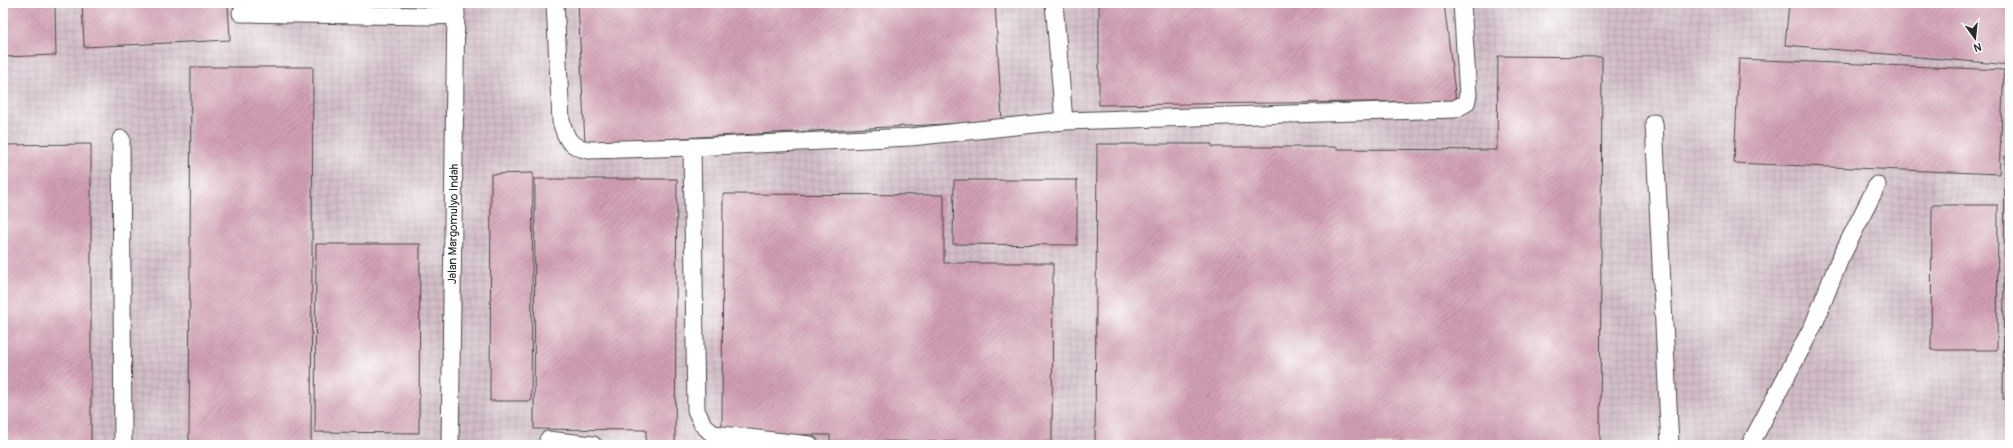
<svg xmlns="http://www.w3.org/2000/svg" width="2013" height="448" viewBox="0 0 2013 448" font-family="Pangolin,sans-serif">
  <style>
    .industrial { fill: url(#industrial-grid) }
    .building { fill: url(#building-hatch) }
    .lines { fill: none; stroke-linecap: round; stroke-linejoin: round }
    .service-casing { stroke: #4a4845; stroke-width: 19 }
    .service { stroke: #fff; stroke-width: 17 }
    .labels { text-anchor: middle; stroke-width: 3; stroke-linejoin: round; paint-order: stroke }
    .street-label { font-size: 12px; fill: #2b2b2b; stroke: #fff }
  </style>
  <defs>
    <pattern id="industrial-grid" width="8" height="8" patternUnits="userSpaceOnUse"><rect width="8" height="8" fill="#d2bdc8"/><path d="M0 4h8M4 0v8" fill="none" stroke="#b4a3ac"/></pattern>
    <pattern id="building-hatch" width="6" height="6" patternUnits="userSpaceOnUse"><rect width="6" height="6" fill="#d29fb4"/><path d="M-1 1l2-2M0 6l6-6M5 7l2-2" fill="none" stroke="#ab8293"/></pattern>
  </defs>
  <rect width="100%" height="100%" fill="#fff"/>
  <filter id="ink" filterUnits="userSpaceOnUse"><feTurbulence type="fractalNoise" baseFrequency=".025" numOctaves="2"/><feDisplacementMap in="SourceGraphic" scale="8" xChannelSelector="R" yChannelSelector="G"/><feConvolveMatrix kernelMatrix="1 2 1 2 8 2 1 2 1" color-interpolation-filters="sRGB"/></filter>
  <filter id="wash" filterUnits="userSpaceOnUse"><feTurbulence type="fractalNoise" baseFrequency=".012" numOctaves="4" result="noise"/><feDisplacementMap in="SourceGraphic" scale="16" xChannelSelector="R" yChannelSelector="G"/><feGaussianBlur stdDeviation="0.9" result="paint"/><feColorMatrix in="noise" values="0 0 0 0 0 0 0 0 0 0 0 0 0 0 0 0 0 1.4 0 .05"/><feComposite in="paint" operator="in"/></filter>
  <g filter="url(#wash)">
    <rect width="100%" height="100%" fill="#f7ebd9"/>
    <rect class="industrial" x="3" y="3" width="2007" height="442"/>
    <g id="blocks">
      <g class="building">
        <path d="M3 3H55L56 55 3 57Z"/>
        <path d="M82 3H228L230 40 84 47Z"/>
        <path d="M578 3H995L1002 121 585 143Z"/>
        <path d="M1099 3H1444L1456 101 1099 105Z"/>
        <path d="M1789 3H2010V65L1785 45Z"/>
        <path d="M1498 56 1602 57 1600 445H1095L1097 144H1212V147H1337V149L1497 150Z"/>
        <path d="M1739 59 2004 70 1999 174 1734 163Z"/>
        <path d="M191 67H313L311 445H189Z"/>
        <path d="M91 144V445H3V145Z"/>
        <path d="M2005 156H2010V400L2003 399Z"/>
        <path d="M533 173 531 401H490L491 174Z"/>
        <path d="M535 179H677L675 445H646V430L534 429Z"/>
        <path d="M954 180H1077V245L953 244Z"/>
        <path d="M723 194 944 195V263H1053L1052 442 830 441V435L722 434Z"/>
        <path d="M1932 205H1998L1997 350H1931Z"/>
        <path d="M316 244H420L419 433 315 432Z"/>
      </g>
    </g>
  </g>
  <g filter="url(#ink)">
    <use href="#blocks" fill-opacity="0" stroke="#4a4845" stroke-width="1"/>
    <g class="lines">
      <defs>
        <g id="service">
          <path d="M555 3 561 121C566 139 569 146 588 150L692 147 911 137 1064 121 1455 109 1466 103 1468 95 1462 3"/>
          <path d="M1054 3 1064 121"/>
          <path d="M241 13 429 16 456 15"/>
          <path d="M1654 123 1670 445"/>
          <path d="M121 139 123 445"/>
          <path d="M692 147 696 410 703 425 713 434 810 445"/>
          <path d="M548 440 593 445"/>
          <path d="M450 445 456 3"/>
          <path d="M1750 445 1814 324 1839 261 1877 185"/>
        </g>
      </defs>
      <use href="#service" class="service-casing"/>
      <use href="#service" class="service"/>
    </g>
  </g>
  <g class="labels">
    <g class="street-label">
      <text transform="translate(453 224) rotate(-89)" y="4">Jalan Margomulyo Indah</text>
    </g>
  </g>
  <rect width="2013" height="448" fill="none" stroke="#fff" stroke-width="16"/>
  <g transform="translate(1975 38) rotate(165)" stroke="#ffffff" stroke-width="3" paint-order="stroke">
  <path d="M0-3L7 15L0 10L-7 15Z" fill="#2b2b2b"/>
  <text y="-6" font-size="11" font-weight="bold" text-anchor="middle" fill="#2b2b2b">N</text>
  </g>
</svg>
